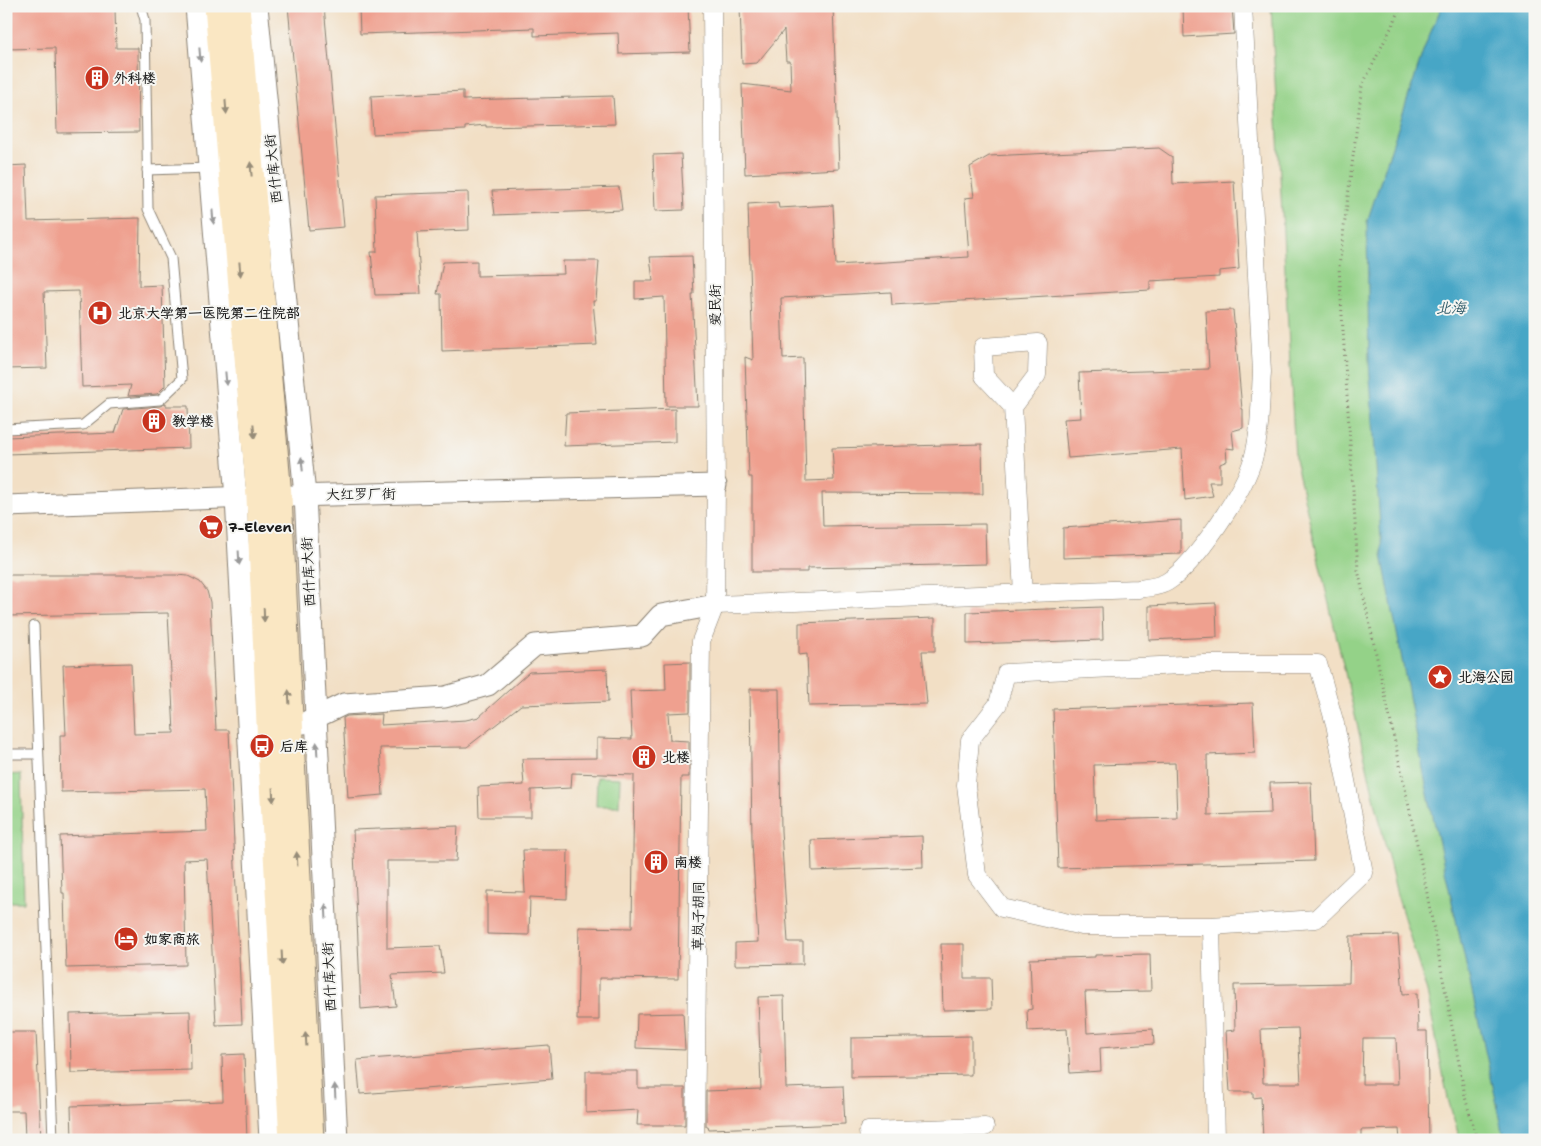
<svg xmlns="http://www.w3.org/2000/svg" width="1541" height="1146" viewBox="0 0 1541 1146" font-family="'Shantell Sans','LXGW WenKai TC',sans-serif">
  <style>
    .green { fill: #94d288; stroke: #587752 }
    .water { fill: #47a6c6; stroke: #326171 }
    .building { fill: #efa08f; fill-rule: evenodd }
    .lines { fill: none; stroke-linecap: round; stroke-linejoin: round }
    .service-casing { stroke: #877e70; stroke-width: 11 }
    .minor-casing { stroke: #877e70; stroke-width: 19 }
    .tertiary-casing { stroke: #877e70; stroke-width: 23 }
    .secondary-casing { stroke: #877e70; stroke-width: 27 }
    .path { stroke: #877e70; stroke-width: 3; stroke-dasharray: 1 4; stroke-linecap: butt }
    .service { stroke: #fff; stroke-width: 9 }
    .minor { stroke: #fff; stroke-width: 18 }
    .tertiary { stroke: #fff; stroke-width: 21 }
    .secondary { stroke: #fae7c3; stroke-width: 25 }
    .oneway { fill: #999 }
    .oneway2 { fill: #968c78 }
    .labels { text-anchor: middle; stroke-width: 4; stroke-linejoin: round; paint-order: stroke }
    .poi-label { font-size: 14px; font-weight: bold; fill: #1c1c1c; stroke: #f6f6f2; text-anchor: start }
    .street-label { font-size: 14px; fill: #1c1c1c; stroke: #f6f6f2 }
    .water-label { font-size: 15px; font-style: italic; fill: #2f5a68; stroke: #f6f6f2 }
  </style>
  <rect width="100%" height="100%" fill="#f6f6f2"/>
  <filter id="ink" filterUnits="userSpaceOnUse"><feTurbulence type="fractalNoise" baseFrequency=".02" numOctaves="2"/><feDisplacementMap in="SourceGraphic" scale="10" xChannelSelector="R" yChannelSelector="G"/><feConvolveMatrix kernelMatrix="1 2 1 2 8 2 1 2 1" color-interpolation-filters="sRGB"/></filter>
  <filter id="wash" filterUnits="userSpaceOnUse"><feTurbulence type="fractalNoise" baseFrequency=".0096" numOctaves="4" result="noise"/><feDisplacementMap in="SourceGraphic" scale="20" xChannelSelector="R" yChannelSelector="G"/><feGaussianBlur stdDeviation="1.12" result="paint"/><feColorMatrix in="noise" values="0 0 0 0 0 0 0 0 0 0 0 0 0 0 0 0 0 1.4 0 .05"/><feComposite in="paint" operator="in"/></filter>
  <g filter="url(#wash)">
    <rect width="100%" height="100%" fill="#f2dfc5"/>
    <g class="green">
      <path d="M1271 6H1535V1140H1460L1448 1099 1427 992 1397 895 1295 459Z"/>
      <path d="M21 774 24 902H6V775Z"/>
      <path d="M597 777 620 778 619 806H596Z"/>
    </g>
    <path class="water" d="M1442 6H1535V1140H1505L1426 785 1382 555 1369 362 1367 222 1426 43Z"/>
    <g id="blocks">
      <g class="building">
        <path d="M6 6H96L97 9 115 8 116 48H138L139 132 57 133 55 48 6 49Z"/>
        <path d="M288 6H324L344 227 309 230Z"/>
        <path d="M359 6H688L690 52 619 54 618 33 534 36V28L360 34Z"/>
        <path d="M740 6H833L839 169 745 174 742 84 791 90 790 61H786L784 30 757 63 742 64Z"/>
        <path d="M1183 6H1232L1234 34 1184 37Z"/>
        <path d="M463 91V100L613 96 615 124 486 127V125L465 127V130L373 134 371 96Z"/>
        <path d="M1159 148 1172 157 1173 184 1234 181 1239 269 1219 271V277L1150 281V290L892 305 891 292 781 298 783 359 803 358 806 481 834 480 832 448 982 444 983 494 822 493 823 526 985 524 986 564 807 568V572H752V477H749L745 357 753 360 748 204 778 202 779 208 833 205 836 265 969 257 965 198 974 197 970 167 989 156Z"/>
        <path d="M681 154 684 210 655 211 653 155Z"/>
        <path d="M26 165 28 221 140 218 139 286 162 285 165 386 157 394 128 396 131 385 82 387 79 291 44 292 47 368 6 369V166Z"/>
        <path d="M619 187 622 210 495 215 492 191Z"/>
        <path d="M468 192 469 230 417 232 421 294 375 295 371 252H377L375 195Z"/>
        <path d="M692 256 694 294H692L698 406H666L664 297 635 299V281H653L650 257Z"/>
        <path d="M477 261V276L564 274 563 261H599L596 301H593L597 345 442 351 441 294H437L443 262Z"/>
        <path d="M1233 310 1242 409H1243V428L1232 431 1234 449 1226 448 1227 461 1220 464V482H1209L1213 496 1185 500 1182 449 1068 458 1064 419 1081 418 1079 373 1209 369 1206 311Z"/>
        <path d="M166 403V406H188L189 448 6 454V437L115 433 123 409 160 406Z"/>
        <path d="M675 409V442L564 446 566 413Z"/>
        <path d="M1181 520V554L1063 558V528Z"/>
        <path d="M6 575H176L188 576 200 582 207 591 210 602 216 730H229L242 1024 216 1025 207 859 184 860 186 965 66 968 64 893H62L60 836 207 831 205 789 61 792 60 735H66L63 665 131 663 134 734 174 733 168 613 6 616Z"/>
        <path d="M1216 603 1217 637 1149 640V606Z"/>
        <path d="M1102 607 1103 640 967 644V612Z"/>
        <path d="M935 618V651H922L927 704 809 706 807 654 799 655V623Z"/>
        <path d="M690 662V712L668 713 670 740 689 741V777H681L678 979 599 978V1020H577L579 927 632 928 634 775 572 773 571 788 531 790V817H479L478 787 524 785 522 759 597 758V738L632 739 630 691 666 690 665 663Z"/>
        <path d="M607 669 608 702 521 705 467 747 380 748 383 795 348 798 343 718 347 716 382 714 381 725 466 720 479 717 529 672Z"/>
        <path d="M750 689H779L781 831 788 942H803V964L735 965V943L758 942 752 842Z"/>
        <path d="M1253 703 1255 753 1207 755 1208 815 1271 813 1270 783 1311 782 1314 861 1058 868 1053 709ZM1175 763 1177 818 1096 820 1094 765Z"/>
        <path d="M458 826 456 861H387V948L440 946 444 973 392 975 396 1006 361 1009 353 830Z"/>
        <path d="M922 836 923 867 812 871 811 840Z"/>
        <path d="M523 850H568L567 899 530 897 529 935 487 934V891L525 892Z"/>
        <path d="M1398 935 1403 994 1417 993 1418 1031H1427L1429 1140H1400L1399 1129 1361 1130V1140H1301V1138L1263 1140 1261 1097 1253 1098V1092H1230L1226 1031 1235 1030 1234 985 1349 983 1350 936ZM1298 1028 1301 1083H1263L1261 1029ZM1363 1038H1396L1398 1084H1362Z"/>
        <path d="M941 944H964V978H991L992 1009 943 1010Z"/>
        <path d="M1150 954 1151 991 1085 992 1087 1033 1153 1029 1154 1044 1100 1048 1101 1071 1070 1073 1067 1029 1028 1031 1027 1010 1032 1009 1030 959 1095 957V955Z"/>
        <path d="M784 996 786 1088 843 1086 845 1124 709 1129 708 1126H706V1091L761 1089 758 997Z"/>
        <path d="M190 1011 191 1070 71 1073 70 1014Z"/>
        <path d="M683 1013 685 1050 636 1048 637 1014Z"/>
        <path d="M6 1032H36L41 1140H25L24 1111H7Z"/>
        <path d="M971 1036V1075L851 1077V1038Z"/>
        <path d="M549 1045 552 1079 360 1094 357 1060Z"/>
        <path d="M244 1054 247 1140H72L71 1106 223 1101 222 1055Z"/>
        <path d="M586 1071H638V1088H685V1125H637L638 1110 586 1113Z"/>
      </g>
    </g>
  </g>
  <g filter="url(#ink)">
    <use href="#blocks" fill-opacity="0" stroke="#877e70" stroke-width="1"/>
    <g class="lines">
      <defs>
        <g id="service">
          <path d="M147 170 209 168"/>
          <path d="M6 429 83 425 109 404 160 400 182 379 171 258 148 209 145 20 141 6"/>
          <path d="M34 626 53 1140"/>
          <path d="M6 754H38"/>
        </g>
        <g id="minor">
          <path d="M1013 407 984 376 983 347 1038 343 1037 375 1013 407 1023 594"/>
          <path d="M715 605 1138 589C1146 588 1159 587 1167 582 1195 565 1244 491 1253 459 1261 431 1260 401 1262 372L1243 6"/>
          <path d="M1211 926H1082L1002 908 977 875 966 785 970 740 998 704 1006 673 1204 664H1318L1335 724 1364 873 1316 919 1211 926 1216 1140"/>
          <path d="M695 1140 701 641 715 605 716 485 712 6"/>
          <path d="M869 1140 868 1131 985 1127"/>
        </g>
        <g id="tertiary">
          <path d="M196 6 236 498 270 1140"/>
          <path d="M257 6 305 495 337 1140"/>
          <path d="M292 496 716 485"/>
          <path d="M6 506 249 497"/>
          <path d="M304 723 344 704 445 697 488 685 535 645 642 636 661 615 715 605"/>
        </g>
        <g id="secondary">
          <path d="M217 6 259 497 270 746 292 1140"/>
          <path d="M237 6 279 496 311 1140"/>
        </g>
      </defs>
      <use href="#service" class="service-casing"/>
      <use href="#minor" class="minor-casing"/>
      <use href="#tertiary" class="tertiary-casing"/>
      <use href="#secondary" class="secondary-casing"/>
      <path class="path" d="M1402 6 1362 86 1339 267 1358 570 1423 872 1466 1101 1477 1140"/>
      <use href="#service" class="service"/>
      <use href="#minor" class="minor"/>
      <use href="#tertiary" class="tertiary"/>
      <use href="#secondary" class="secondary"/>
    </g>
    <defs><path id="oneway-solid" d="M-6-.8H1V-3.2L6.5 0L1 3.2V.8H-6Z" transform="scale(1.25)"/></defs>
    <g class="oneway">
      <use href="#oneway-solid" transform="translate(200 55) rotate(85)"/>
      <use href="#oneway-solid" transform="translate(213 217) rotate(85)"/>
      <use href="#oneway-solid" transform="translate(226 379) rotate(85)"/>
      <use href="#oneway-solid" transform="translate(302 464) rotate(-96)"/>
      <use href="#oneway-solid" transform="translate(239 558) rotate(87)"/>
      <use href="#oneway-solid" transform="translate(317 749) rotate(-93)"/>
      <use href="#oneway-solid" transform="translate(326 911) rotate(-93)"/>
      <use href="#oneway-solid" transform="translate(335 1091) rotate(-93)"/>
    </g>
    <g class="oneway2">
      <use href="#oneway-solid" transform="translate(226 107) rotate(85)"/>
      <use href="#oneway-solid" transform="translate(251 169) rotate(-95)"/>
      <use href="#oneway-solid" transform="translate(240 269) rotate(85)"/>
      <use href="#oneway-solid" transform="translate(254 431) rotate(85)"/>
      <use href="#oneway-solid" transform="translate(264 615) rotate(88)"/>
      <use href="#oneway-solid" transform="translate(289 697) rotate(-93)"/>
      <use href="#oneway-solid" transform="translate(273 795) rotate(87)"/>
      <use href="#oneway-solid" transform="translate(297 859) rotate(-93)"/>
      <use href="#oneway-solid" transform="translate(282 958) rotate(87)"/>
      <use href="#oneway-solid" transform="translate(306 1039) rotate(-93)"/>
    </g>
  </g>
  <defs>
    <symbol id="building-disc" viewBox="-11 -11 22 22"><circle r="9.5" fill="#c8321e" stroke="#f6f6f2"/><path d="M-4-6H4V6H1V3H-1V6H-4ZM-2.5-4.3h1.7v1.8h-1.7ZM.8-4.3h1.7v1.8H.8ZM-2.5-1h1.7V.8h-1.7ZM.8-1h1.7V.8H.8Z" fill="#fff"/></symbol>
    <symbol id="hospital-disc" viewBox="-11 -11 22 22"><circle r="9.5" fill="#c8321e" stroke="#f6f6f2"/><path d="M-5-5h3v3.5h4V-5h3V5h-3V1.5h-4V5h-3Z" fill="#fff"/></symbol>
    <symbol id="supermarket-disc" viewBox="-11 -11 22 22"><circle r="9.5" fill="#c8321e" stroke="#f6f6f2"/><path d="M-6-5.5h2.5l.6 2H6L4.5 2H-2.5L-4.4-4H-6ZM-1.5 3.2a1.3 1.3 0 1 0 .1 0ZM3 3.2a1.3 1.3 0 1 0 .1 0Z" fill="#fff"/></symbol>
    <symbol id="sight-disc" viewBox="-11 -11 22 22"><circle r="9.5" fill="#c8321e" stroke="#f6f6f2"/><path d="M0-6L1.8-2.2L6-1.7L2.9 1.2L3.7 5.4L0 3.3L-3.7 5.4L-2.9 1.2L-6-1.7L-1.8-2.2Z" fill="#fff"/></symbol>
    <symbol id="bus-disc" viewBox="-11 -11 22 22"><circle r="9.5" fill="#c8321e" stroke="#f6f6f2"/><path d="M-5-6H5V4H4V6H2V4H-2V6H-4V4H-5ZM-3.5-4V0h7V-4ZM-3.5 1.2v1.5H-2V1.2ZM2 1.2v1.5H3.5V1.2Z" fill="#fff"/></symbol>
    <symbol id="hotel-disc" viewBox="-11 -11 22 22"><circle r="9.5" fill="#c8321e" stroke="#f6f6f2"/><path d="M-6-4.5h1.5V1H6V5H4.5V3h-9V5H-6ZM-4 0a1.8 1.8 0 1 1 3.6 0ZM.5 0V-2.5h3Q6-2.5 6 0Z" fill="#fff"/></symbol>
  </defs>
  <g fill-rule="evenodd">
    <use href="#building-disc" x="83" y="64" width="28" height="28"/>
    <use href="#hospital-disc" x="86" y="299" width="28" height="28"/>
    <use href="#building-disc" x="140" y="407" width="28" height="28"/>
    <use href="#supermarket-disc" x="197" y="513" width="28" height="28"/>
    <use href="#sight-disc" x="1426" y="663" width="28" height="28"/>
    <use href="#bus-disc" x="248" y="732" width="28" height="28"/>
    <use href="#building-disc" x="630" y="743" width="28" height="28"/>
    <use href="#building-disc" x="642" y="848" width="28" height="28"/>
    <use href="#hotel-disc" x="112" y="925" width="28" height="28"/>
  </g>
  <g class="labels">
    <g class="poi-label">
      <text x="114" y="83">外科楼</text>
      <text x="118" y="318">北京大学第一医院第二住院部</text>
      <text x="172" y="426">教学楼</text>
      <text x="228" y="532">7-Eleven</text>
      <text x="1458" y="682">北海公园</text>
      <text x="280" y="751">后库</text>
      <text x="662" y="762">北楼</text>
      <text x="674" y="867">南楼</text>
      <text x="144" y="944">如家商旅</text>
    </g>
    <g class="street-label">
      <text transform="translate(273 169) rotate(-96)" y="5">西什库大街</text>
      <text transform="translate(715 305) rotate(-90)" y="5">爱民街</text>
      <text transform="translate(361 494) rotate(-1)" y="5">大红罗厂街</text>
      <text transform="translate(308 572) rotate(-93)" y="5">西什库大街</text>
      <text transform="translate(698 916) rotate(-89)" y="5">草岚子胡同</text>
      <text transform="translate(329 977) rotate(-93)" y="5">西什库大街</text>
    </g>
    <g class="water-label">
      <text x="1451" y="313">北海</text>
    </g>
  </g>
  <rect width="1541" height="1146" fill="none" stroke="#f6f6f2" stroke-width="25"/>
</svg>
